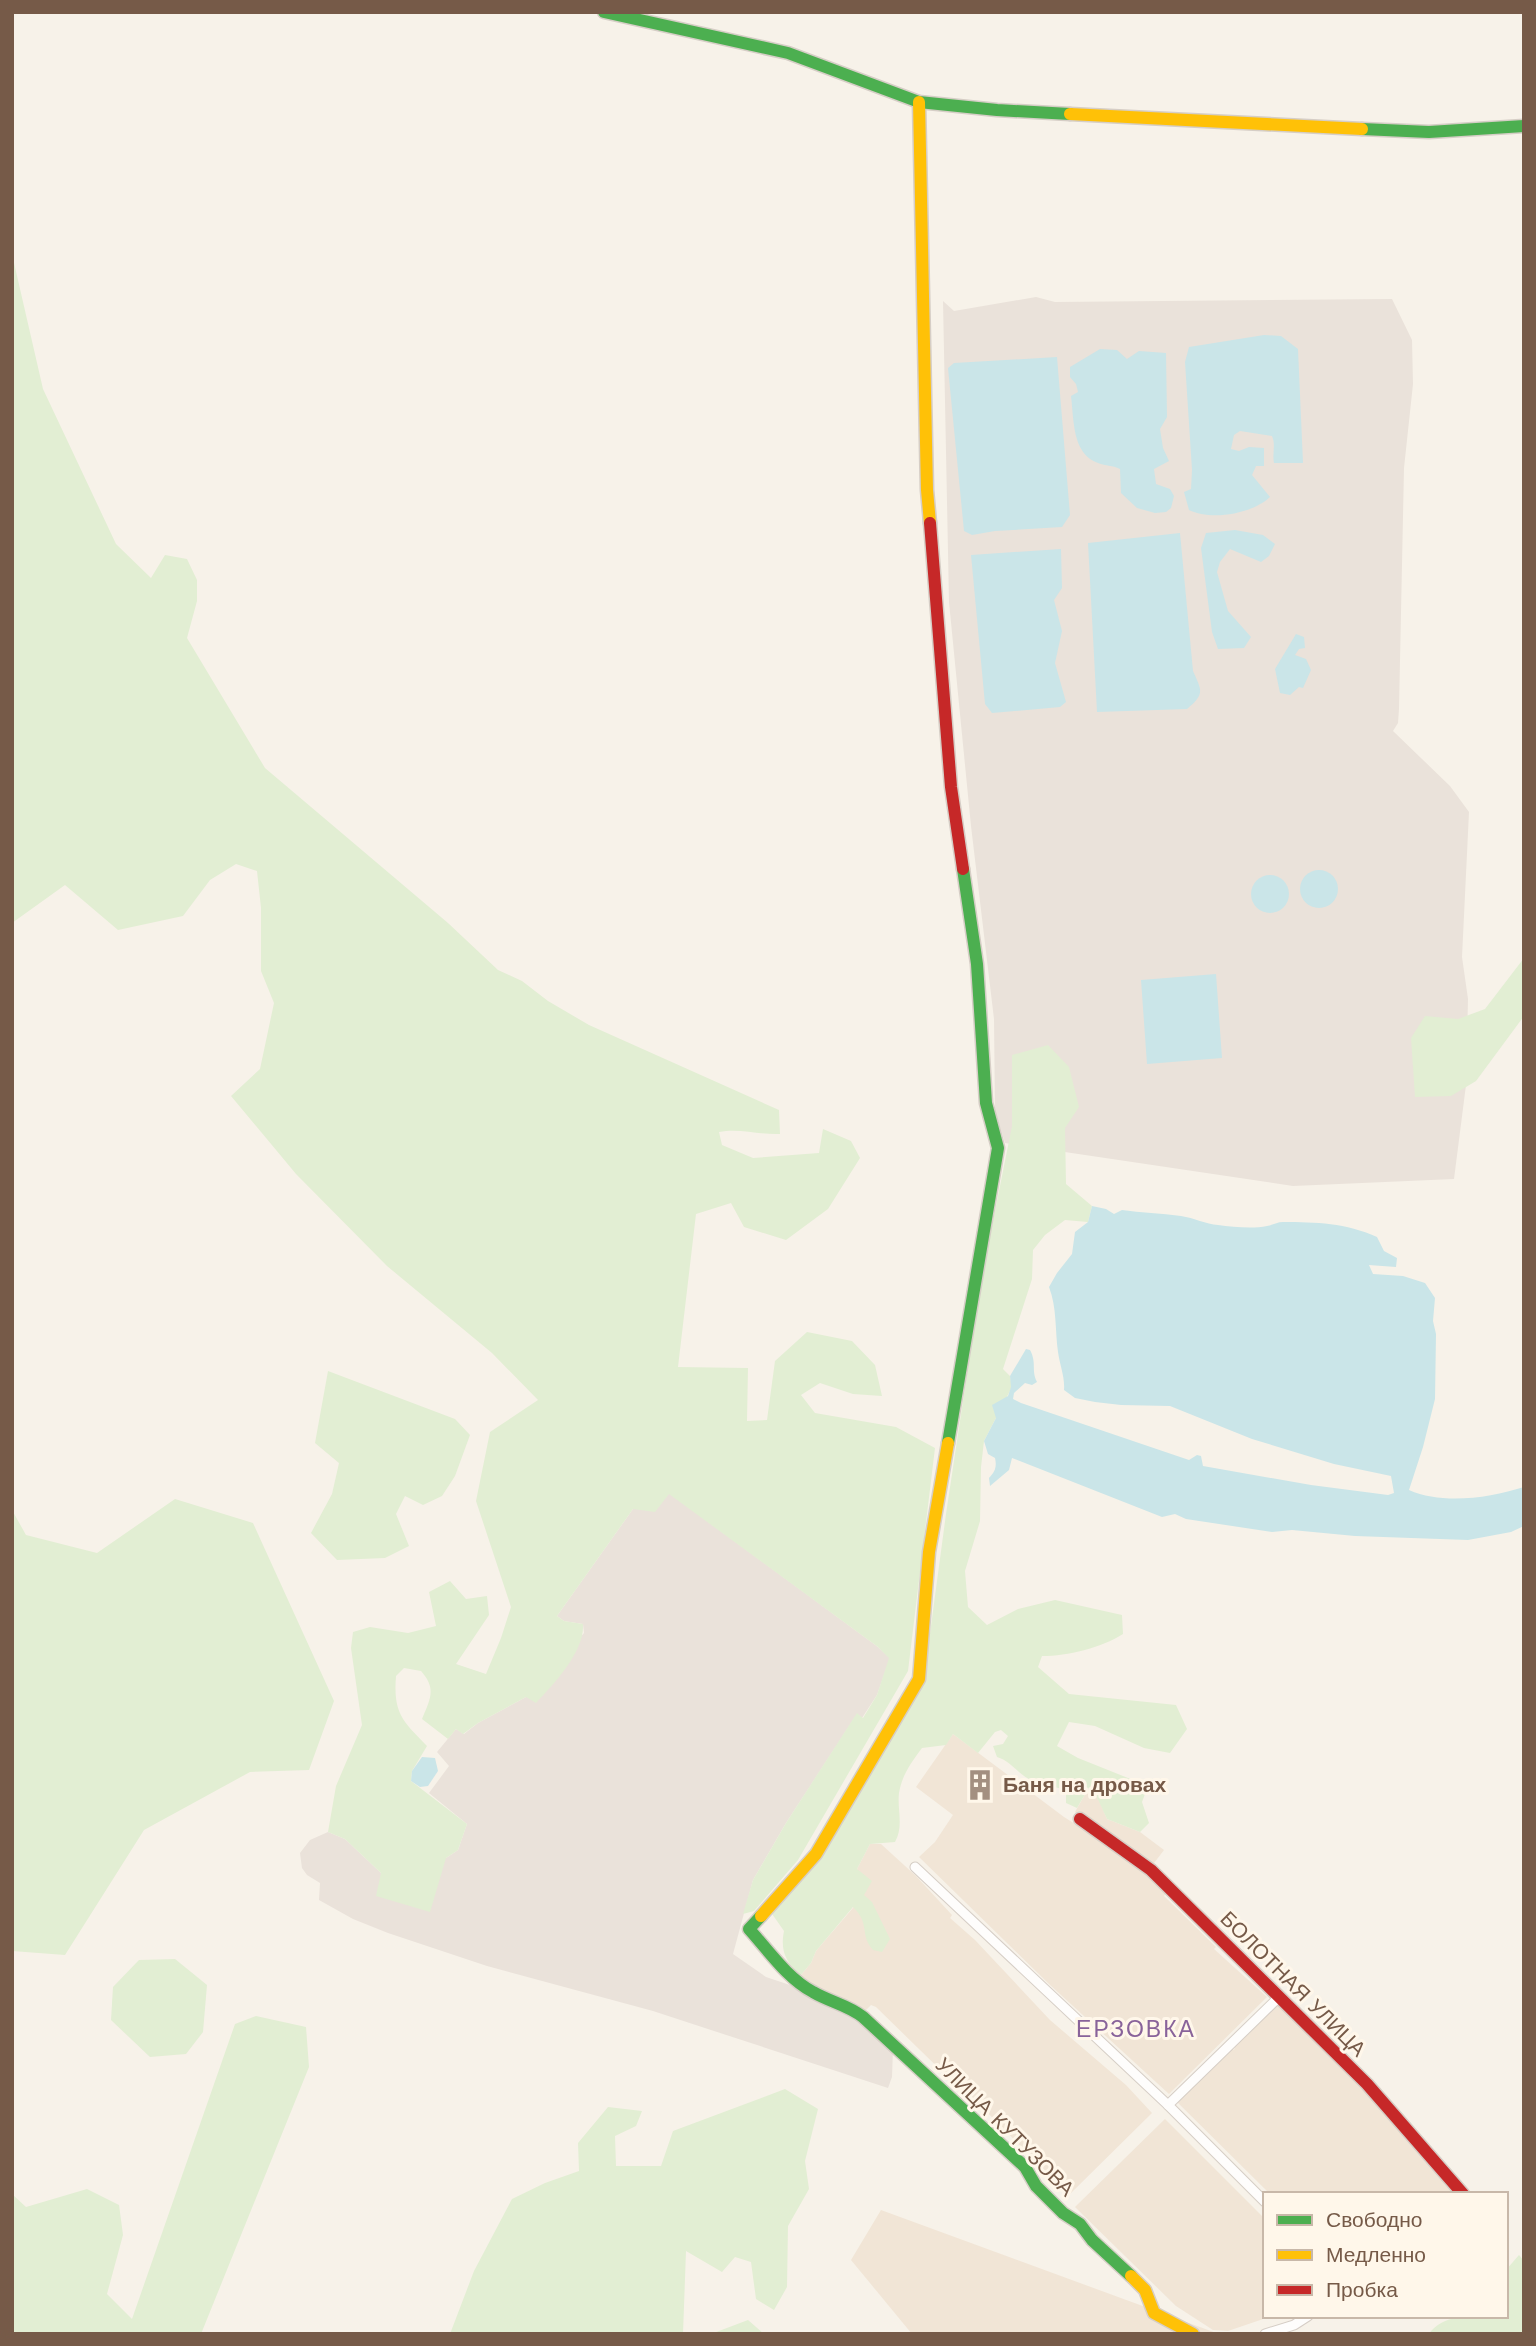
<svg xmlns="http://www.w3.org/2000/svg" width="1536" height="2346" viewBox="0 0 1536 2346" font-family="'Work Sans',sans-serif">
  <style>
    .residential { fill: #f1e5d6 }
    .industrial { fill: #eae2da }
    .green { fill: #e2eed3 }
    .water { fill: #cae5e8 }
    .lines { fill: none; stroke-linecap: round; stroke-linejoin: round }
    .street-casing { stroke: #d6cec6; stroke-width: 11 }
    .fast-casing { stroke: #d6cec6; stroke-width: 15 }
    .slow-casing { stroke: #d6cec6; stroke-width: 15 }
    .jam-casing { stroke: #d6cec6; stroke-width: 15 }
    .street { stroke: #fefdfc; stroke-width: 9 }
    .fast { stroke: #4caf50; stroke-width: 12 }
    .slow { stroke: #ffc107; stroke-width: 12 }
    .jam { stroke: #c62828; stroke-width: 12 }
    .labels { text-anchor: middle; stroke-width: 6; stroke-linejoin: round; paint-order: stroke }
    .poi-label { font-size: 21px; font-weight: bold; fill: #765a48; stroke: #fff7ea; text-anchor: start }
    .street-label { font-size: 21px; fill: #765a48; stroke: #fff7ea }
    .neighbourhood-label { font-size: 23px; letter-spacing: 2px; fill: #89639a; stroke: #fff7ea }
  </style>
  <rect width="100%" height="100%" fill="#f7f2e9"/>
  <g class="residential">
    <path d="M953 1734 1064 1817 1135 1862 1168 1891 1164 1896 1216 1947 1214 1949 1267 1997 1169 2094 1049 1984 919 1857 935 1842 953 1815 916 1787Z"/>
    <path d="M1087 1791 1096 1793 1107 1819 1140 1832 1164 1850 1151 1867 1117 1840 1075 1812Z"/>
    <path d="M870 1844H881L916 1876 952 1915 950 1918 975 1940 1050 2020 1126 2085 1152 2113 1069 2195 966 2091 964 2093 876 2007 871 2005 865 2011 818 1990 800 1976 811 1963 816 1951 864 1895 857 1869Z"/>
    <path d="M1277 2005 1362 2086 1402 2129 1400 2133 1453 2194H1270L1177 2102 1231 2048 1234 2050 1236 2044Z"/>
    <path d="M1165 2119 1265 2219V2316H1272L1228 2331 1213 2330 1176 2306 1075 2207Z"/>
    <path d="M881 2210 1219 2334H912L851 2260Z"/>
  </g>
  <g class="industrial">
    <path d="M1036 297 1055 302 1392 299 1412 340 1413 384 1404 468 1399 709 1398 723 1393 731 1450 786 1469 812 1462 957 1468 999 1466 1085 1454 1179 1293 1186 1005 1143 995 1111 994 1019 971 826 949 602 943 301 954 311Z"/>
    <path d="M669 1493 878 1647 890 1658 877 1695 862 1718 857 1714 786 1823 753 1880 733 1954 766 1977 793 1986 849 2012 893 2049 892 2077 888 2088 653 2011 487 1966 388 1933 353 1919 319 1900 320 1883 307 1875 302 1868 300 1853 310 1840 328 1832 345 1839 381 1873 446 1858 458 1850 467 1824 429 1793 449 1766 437 1752 456 1729 464 1734 478 1723 526 1697 584 1633 583 1624 564 1621 557 1616 633 1509Z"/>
  </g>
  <g class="green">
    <path d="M12 254 43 389 116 544 151 578 165 555 187 559 197 580V601L187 638 265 768 448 923 498 970 522 981 548 1001 589 1025 779 1110 780 1134C759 1135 740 1128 719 1132L722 1145 753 1158 819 1153 823 1129 851 1141 860 1158 828 1209 786 1240 744 1227 731 1203 696 1214 678 1367 748 1368 747 1421 767 1420 775 1361 807 1332 852 1341 875 1365 882 1396 853 1394 820 1383 801 1395 815 1413 896 1427 935 1448 908 1671 798 1860 754 1911 743 1914 753 1880 786 1823 857 1713 863 1718 877 1695 889 1658 878 1647 669 1494 655 1512 633 1509 557 1616 564 1621 583 1624C585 1651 554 1684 536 1703L526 1697 478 1723 463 1734 456 1729 448 1739 422 1719C430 1699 437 1689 421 1671L404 1668 396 1676C393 1714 403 1721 427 1746L412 1771 411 1781 467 1824 458 1850 446 1858 430 1912 376 1896 381 1873 345 1839 328 1832 336 1786 362 1725 351 1648 353 1632 370 1627 408 1633 436 1626 429 1592 450 1581 466 1599 487 1596 489 1615 456 1664 486 1674 501 1638 511 1607 476 1501 490 1432 538 1400 492 1353 387 1266 296 1174 231 1096 260 1069 274 1003 261 971V908L257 871 236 864 210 880 183 916 118 930 65 885 12 923Z"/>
    <path d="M1524 958V1016L1476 1081 1451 1096 1415 1097 1411 1038 1425 1016 1458 1019 1485 1009Z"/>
    <path d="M1048 1045 1069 1067 1079 1107 1065 1128 1066 1184 1092 1206 1088 1222 1065 1220 1045 1235 1033 1250 1032 1279 1003 1369 1010 1376 1012 1387 984 1441 981 1467 980 1521 965 1571 968 1607 987 1625 1018 1609 1055 1600 1122 1615 1123 1634C1101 1648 1068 1656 1042 1656L1038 1667 1069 1694 1176 1705 1187 1729 1170 1753 1144 1748 1095 1726 1069 1722 1057 1746 1078 1758 1148 1786 1142 1802 1149 1823 1140 1832 1107 1819 1095 1793 1087 1791 1077 1808 1066 1803V1790C1053 1786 1042 1786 1029 1779 1017 1773 1011 1761 997 1757L993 1746 1003 1744 1008 1736 1001 1730 995 1732 978 1753 953 1734 946 1745 922 1748C911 1763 902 1775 899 1793 897 1810 904 1826 895 1842L870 1844 857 1869 872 1881 864 1895 872 1902 890 1939 882 1952 873 1950C859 1934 871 1925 853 1907L816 1951 811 1963 800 1976C786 1961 780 1952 784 1931L770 1911 822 1850 924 1678 946 1514 981 1281 1012 1126V1055Z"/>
    <path d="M328 1371 455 1419 470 1435 455 1476 442 1496 423 1505 405 1496 396 1514 409 1546 385 1558 337 1560 311 1533 332 1494 339 1463 315 1443Z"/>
    <path d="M175 1499 253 1523 334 1701 309 1770 250 1772 144 1830 65 1955 12 1951V1510L26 1535 97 1553Z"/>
    <path d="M175 1959 207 1985 203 2032 186 2054 150 2057 111 2020 113 1987 139 1960Z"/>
    <path d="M256 2016 306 2027 309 2067 201 2334H12V2194L26 2207 87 2189 119 2205 123 2235 107 2294 132 2319 235 2024Z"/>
    <path d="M785 2089 818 2109 805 2161 809 2189 788 2226 787 2287 774 2310 756 2299 751 2262 735 2257 722 2272 686 2251 683 2334H450L474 2271 512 2199 545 2183 579 2171 578 2143 608 2107 642 2111 636 2126 615 2136 616 2166H661L673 2131Z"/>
    <path d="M1519 2255 1524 2261V2334H1429C1445 2311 1482 2316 1506 2316V2270Z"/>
    <path d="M748 2320 764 2334H711Z"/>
  </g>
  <g class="water">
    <path d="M1264 335 1281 336 1298 349 1303 463H1274C1272 453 1276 445 1272 436L1240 431 1234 435 1231 449 1239 451 1249 447 1264 448V466H1256L1252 475 1270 497C1252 514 1211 521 1189 510L1184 492 1191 489 1192 470 1185 362 1189 347Z"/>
    <path d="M1100 349 1117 350 1127 359 1139 351 1166 353 1167 417 1160 429 1163 448 1169 461 1154 469 1156 484 1170 489 1174 496 1171 508 1166 512 1155 513 1137 508 1121 493 1120 469C1112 465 1106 466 1098 463 1072 454 1074 420 1071 396L1078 392 1076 384 1070 377V367Z"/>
    <path d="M1057 357 1070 515 1062 527 995 531 972 535 964 531 948 368 954 363Z"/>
    <path d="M1235 530 1263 535 1275 544 1269 556 1261 562 1230 549 1220 562 1217 572 1228 611 1251 637 1244 648 1218 649 1212 632 1201 548 1206 533Z"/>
    <path d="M1180 533 1193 671C1202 691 1205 694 1187 709L1097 712 1088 543Z"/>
    <path d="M1061 549 1062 588 1054 600 1062 631 1055 663 1066 702 1060 707 992 713 985 704 971 555Z"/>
    <path d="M1296 634 1304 637 1305 648 1299 649 1295 655 1306 659 1311 670 1303 688 1299 687 1290 695 1280 693 1275 669Z"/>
    <circle cx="1319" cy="889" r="19"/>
    <circle cx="1270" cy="894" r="19"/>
    <path d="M1216 974 1222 1058 1147 1064 1141 980Z"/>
    <path d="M1092 1206 1106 1209 1114 1214 1122 1210C1141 1213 1161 1213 1181 1216 1194 1218 1206 1224 1218 1225 1233 1227 1253 1229 1267 1226 1273 1225 1277 1222 1283 1222 1316 1222 1346 1223 1377 1237L1384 1251 1397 1258 1396 1267 1369 1265 1373 1274 1403 1276 1425 1283 1435 1298 1433 1321 1436 1334 1435 1399 1423 1447 1409 1490C1443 1505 1489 1498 1524 1487V1526L1511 1532 1468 1540 1355 1536 1292 1530 1272 1532 1186 1519 1175 1514 1162 1517 1012 1458 1009 1470 990 1486 989 1478C995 1472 997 1467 995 1458L988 1454 984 1441 996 1418 992 1405 1008 1396 1011 1387 1010 1376 1026 1349 1030 1350C1037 1363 1031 1370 1037 1382L1032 1385 1025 1383 1014 1393 1013 1399 1021 1403 1189 1460 1197 1455 1201 1456 1203 1466 1311 1485 1388 1495 1394 1493 1391 1476 1334 1464 1252 1439 1170 1406 1121 1405 1095 1402 1075 1398 1064 1390C1065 1377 1060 1366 1058 1352 1055 1331 1057 1307 1049 1287L1057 1273 1072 1254 1075 1232 1088 1222Z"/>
    <path d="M422 1757 435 1758 438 1771 428 1786 420 1787 411 1781 412 1771Z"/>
  </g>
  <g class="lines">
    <defs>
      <g id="street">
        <path d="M915 1867 1168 2105 1265 2202"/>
        <path d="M1168 2105 1278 1998"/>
        <path d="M1265 2334 1294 2325 1308 2316"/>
      </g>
      <g id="fast">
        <path d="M604 12 788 53 919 102 997 110 1070 114"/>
        <path d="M1362 129 1429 132 1524 126"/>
        <path d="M948 1443 998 1148 986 1103 977 964 963 869"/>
        <path d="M761 1916 749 1929C768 1950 788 1979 813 1992 830 2002 848 2005 863 2017L1025 2167 1036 2186 1063 2213 1080 2224 1092 2240 1131 2276"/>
      </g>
      <g id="slow">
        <path d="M919 102 927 490 930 523"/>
        <path d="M1070 114 1362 129"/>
        <path d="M761 1916 816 1854 919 1679 929 1552 948 1443"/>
        <path d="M1131 2276 1145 2290 1154 2313 1193 2334"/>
      </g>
      <g id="jam">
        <path d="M930 523 951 787 963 869"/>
        <path d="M1080 1819 1151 1870 1367 2084 1463 2194"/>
      </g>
    </defs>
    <use href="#street" class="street-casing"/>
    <use href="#fast" class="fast-casing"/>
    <use href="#slow" class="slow-casing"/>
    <use href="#jam" class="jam-casing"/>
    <use href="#street" class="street"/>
    <use href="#fast" class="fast"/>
    <use href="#slow" class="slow"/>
    <use href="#jam" class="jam"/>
  </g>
  <defs>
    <symbol id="building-bare" viewBox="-9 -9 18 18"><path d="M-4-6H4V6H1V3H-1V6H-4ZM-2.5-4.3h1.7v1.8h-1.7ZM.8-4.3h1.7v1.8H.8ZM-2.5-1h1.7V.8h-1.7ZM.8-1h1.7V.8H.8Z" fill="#a38f80" stroke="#fff7ea" stroke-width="2.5" paint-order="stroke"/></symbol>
  </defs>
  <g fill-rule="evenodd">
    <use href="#building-bare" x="958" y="1763" width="44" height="44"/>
  </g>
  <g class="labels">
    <g class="poi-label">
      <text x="1003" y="1792">Баня на дровах</text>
    </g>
    <g class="street-label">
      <text transform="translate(1293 1984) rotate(45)" y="7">БОЛОТНАЯ УЛИЦА</text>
      <text transform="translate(1005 2127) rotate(45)" y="7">УЛИЦА КУТУЗОВА</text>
    </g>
    <g class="neighbourhood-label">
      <text x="1136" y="2037">ЕРЗОВКА</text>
    </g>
  </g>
  <rect width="1536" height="2346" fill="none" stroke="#765a48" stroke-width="28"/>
  <rect x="1263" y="2192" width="245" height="126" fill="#fff7ea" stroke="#c8b8a9" stroke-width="2"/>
  <rect x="1277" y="2215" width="35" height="10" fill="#4caf50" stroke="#c8b8a9" stroke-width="2"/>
  <text x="1326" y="2227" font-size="21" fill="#765a48">Свободно</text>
  <rect x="1277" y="2250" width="35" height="10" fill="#ffc107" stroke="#c8b8a9" stroke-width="2"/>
  <text x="1326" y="2262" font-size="21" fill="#765a48">Медленно</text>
  <rect x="1277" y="2285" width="35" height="10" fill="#c62828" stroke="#c8b8a9" stroke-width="2"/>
  <text x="1326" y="2297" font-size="21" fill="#765a48">Пробка</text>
</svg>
